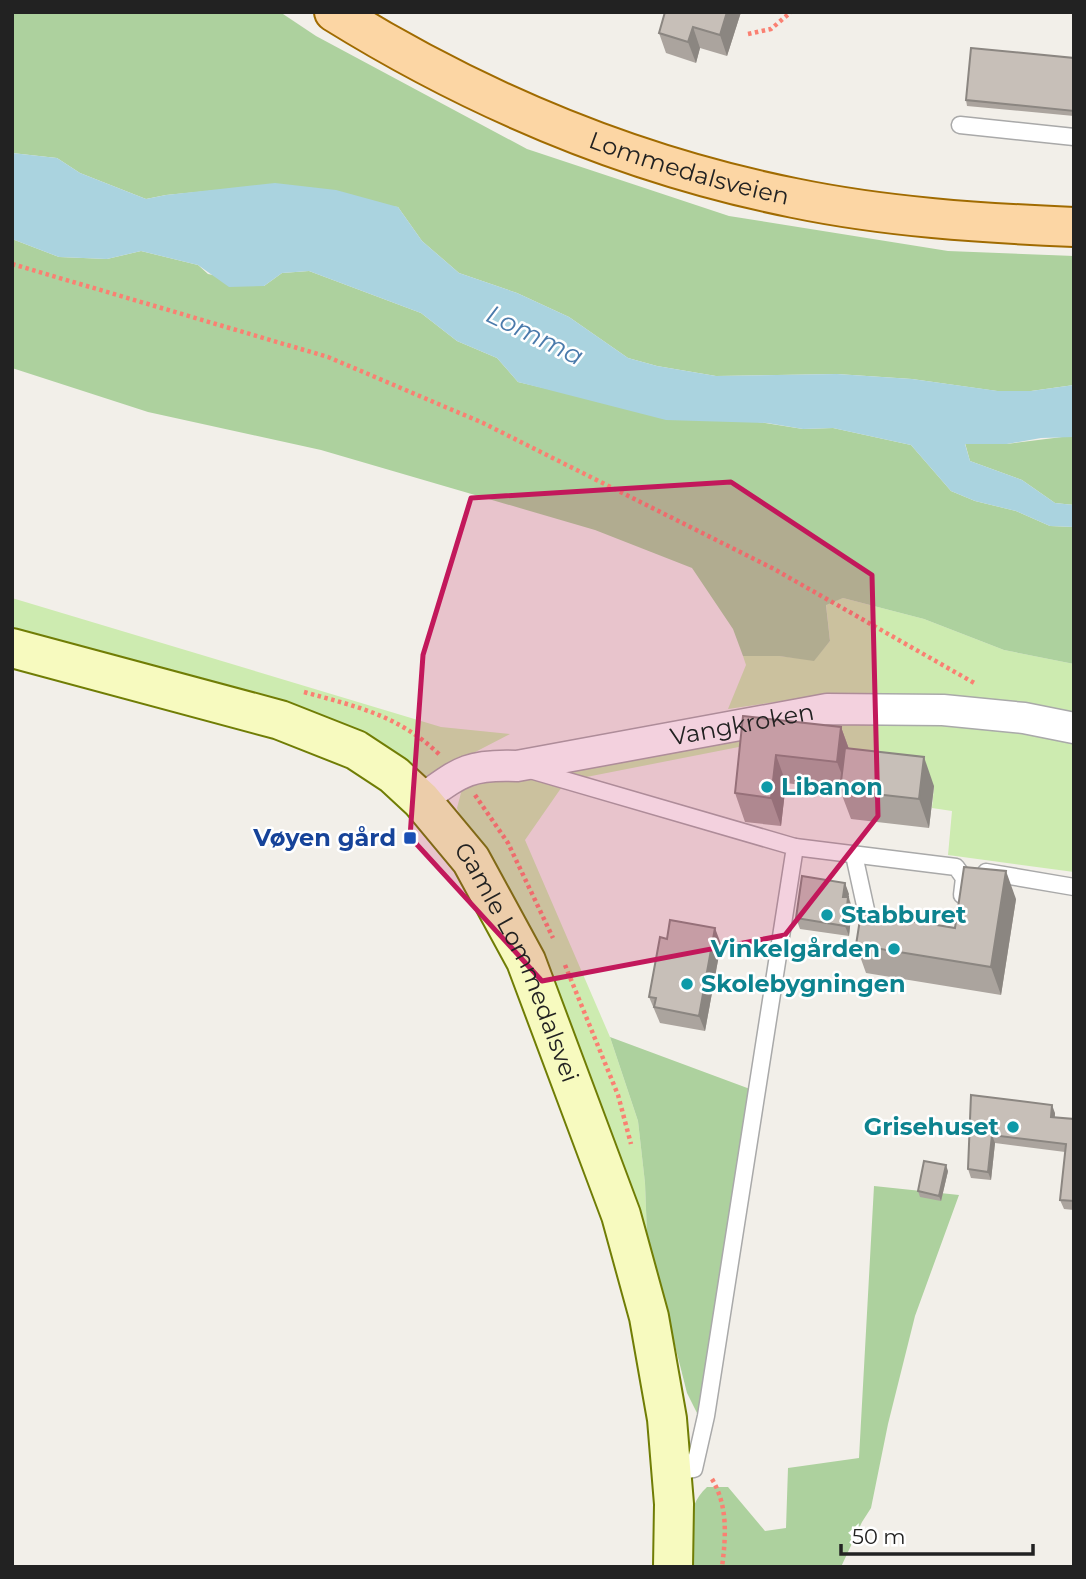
<svg xmlns="http://www.w3.org/2000/svg" width="1086" height="1579" viewBox="0 0 1086 1579" font-family="Montserrat,sans-serif">
  <style>
    .grass { fill: #cdebb0 }
    .forest { fill: #add19e }
    .water { fill: #aad3df }
    .lines { fill: none; stroke-linecap: round; stroke-linejoin: round }
    .lane-casing { stroke: #a9a9a9; stroke-width: 19 }
    .street-casing { stroke: #a9a9a9; stroke-width: 33 }
    .secondary-casing { stroke: #707d05; stroke-width: 42 }
    .primary-casing { stroke: #a06b00; stroke-width: 42 }
    .path { stroke: #fa8072; stroke-width: 4.5; stroke-dasharray: 3.5 3.5; stroke-linecap: butt }
    .lane { stroke: #fff; stroke-width: 16 }
    .street { stroke: #fff; stroke-width: 30 }
    .secondary { stroke: #f7fabf; stroke-width: 38 }
    .primary { stroke: #fcd6a4; stroke-width: 38 }
    .wall { fill: #aba49e }
    .shaded-wall { fill: #8b8681 }
    .building { fill: #c7bfb8; stroke: #8b8681; stroke-width: 2 }
    .marked { fill: #c2185b; fill-opacity: 0.2; stroke: #c2185b; stroke-width: 5; stroke-linejoin: round }
    .culture-dot { fill: #0f9aa8; stroke: #fff; stroke-width: 2.5 }
    .transit-dot { fill: #1a4fb4; stroke: #fff; stroke-width: 2.5 }
    .labels { text-anchor: middle; stroke-width: 5; stroke-linejoin: round; paint-order: stroke }
    .street-label { font-size: 24px; fill: #222; stroke: #fff }
    .culture-label { font-size: 24px; font-weight: bold; fill: #0d838f; stroke: #fff; text-anchor: start }
    .transit-label { font-size: 24px; font-weight: bold; fill: #164399; stroke: #fff; text-anchor: end }
    .water-label { font-size: 26px; font-style: italic; fill: #4a7aab; stroke: #fff }
  </style>
  <rect width="100%" height="100%" fill="#f2efe9"/>
  <g class="grass">
    <path d="M12 598 441 727 510 734 425 778 12 637Z"/>
    <path d="M843 598 924 619 1004 650 1074 664V715L844 696 789 700 728 709 746 665 743 656H779L814 660 830 641 826 604Z"/>
    <path d="M947 719 1074 743V872L948 855 952 811 932 808 934 786 754 744 566 781 525 840 610 1037 638 1121 645 1183 647 1235 626 1197 457 808 462 789 469 783 803 722Z"/>
  </g>
  <g class="forest">
    <path d="M12 12H280L316 36 527 149 729 216 948 251 1074 256V385L1031 391H997L912 379 837 374 716 376 657 366 628 358 569 317 517 293 459 273 422 241 398 207 218 190 166 195 146 199 80 173 57 158 12 153Z"/>
    <path d="M12 239 59 257 107 259 141 251 198 265 208 274 264 286 282 273 309 271 421 313 457 341 497 358 518 382 548 389 803 429 833 428 911 445 951 491 975 501 1016 511 1050 526 1074 527V664L1004 650 924 619 843 598 826 605 830 641 814 661 779 656H743L733 629 692 568 595 530 321 450 148 412 12 368Z"/>
    <path d="M1070 436 1074 437V505L1055 503 1022 480 970 461 965 443 1007 444Z"/>
    <path d="M610 1037 750 1089 699 1417 687 1393 647 1235 645 1183 638 1121Z"/>
    <path d="M874 1186 959 1195 915 1316 888 1424 871 1508 862 1522 841 1567H690C690 1538 684 1508 707 1487H728L765 1531 786 1528 788 1468 859 1458Z"/>
  </g>
  <path class="water" d="M12 153 57 158 80 173 146 199 166 195 275 183 336 190 398 207 422 241 459 273 517 293 569 317 628 358 657 366 716 376 837 374 912 379 998 391H1031L1074 385V437L1041 438 1007 444H965L970 461 1022 480 1055 503 1074 505V527L1050 526 1016 511 975 501 951 491 911 445 833 428 803 429 767 423 666 420 518 382 497 358 457 341 421 313 309 271 282 273 264 286 229 287 198 265 141 251 107 259 59 257 12 239Z"/>
  <g class="lines">
    <defs>
      <g id="lane">
        <path d="M960 125 1074 137"/>
        <path d="M530 770 795 847 706 1416 694 1469 672 1473"/>
        <path d="M795 847 956 867 964 878 962 895"/>
        <path d="M854 855 868 919 880 930"/>
        <path d="M986 872 1074 887"/>
      </g>
      <g id="street">
        <path id="s1" d="M421 800C460 772 468 764 517 766L827 709 943 710 1024 718 1074 728"/>
      </g>
      <g id="secondary">
        <path id="s2" d="M12 648 280 720 356 750 394 775 421 800 471 860 526 961 621 1215 649 1317 667 1419 674 1504 673 1567"/>
      </g>
      <g id="primary">
        <path id="s3" d="M334 12C476 100 630 165 794 198 886 217 980 223 1074 227"/>
      </g>
    </defs>
    <use href="#lane" class="lane-casing"/>
    <use href="#street" class="street-casing"/>
    <use href="#secondary" class="secondary-casing"/>
    <use href="#primary" class="primary-casing"/>
    <g class="path">
      <path d="M748 34 771 29 791 12"/>
      <path d="M12 264 328 357 483 423 774 569 976 684"/>
      <path d="M304 692C358 707 398 715 440 755"/>
      <path d="M475 795 508 843 553 938"/>
      <path d="M565 965 618 1095 631 1144"/>
      <path d="M712 1479C728 1506 726 1536 722 1567"/>
    </g>
    <use href="#lane" class="lane"/>
    <use href="#street" class="street"/>
    <use href="#secondary" class="secondary"/>
    <use href="#primary" class="primary"/>
  </g>
  <g class="wall">
    <path d="M741 12 727 56 700 48 696 63 666 53 659 33Z"/>
    <path d="M1074 58V116L967 106 966 100Z"/>
    <path d="M743 716 841 727 849 749 934 786 929 828 851 819 840 790 786 783 781 826 745 822 735 793Z"/>
    <path d="M845 883 852 908 849 936 800 929 796 918Z"/>
    <path d="M1016 899 1001 995 866 973 856 945 893 921 955 928Z"/>
    <path d="M721 944 705 1031 660 1023 649 997Z"/>
    <path d="M971 1095 1055 1113V1118L1074 1119V1210L1064 1209 1060 1200 1065 1152 995 1143 991 1180 971 1178 968 1169Z"/>
    <path d="M948 1171 941 1201 920 1197 918 1191Z"/>
  </g>
  <g class="shaded-wall">
    <path d="M727 12H741L727 56 720 35Z"/>
    <path d="M693 27 700 48 696 63 688 42Z"/>
    <path d="M841 727 851 755 848 791 837 762Z"/>
    <path d="M776 755 786 783 781 826 771 798Z"/>
    <path d="M924 757 934 786 929 828 919 799Z"/>
    <path d="M1006 871 1016 899 1001 995 991 967Z"/>
    <path d="M845 883 849 894 846 907 843 897Z"/>
    <path d="M848 897 852 908 849 936 845 926Z"/>
    <path d="M715 928 721 944 705 1031 699 1016Z"/>
    <path d="M1052 1105 1055 1113 1054 1126 1051 1117Z"/>
    <path d="M992 1135 995 1143 991 1180 988 1172Z"/>
    <path d="M946 1165 948 1171 941 1201 939 1196Z"/>
  </g>
  <g class="building">
    <path d="M665 12H727L720 35 693 27 688 42 659 33Z"/>
    <path d="M971 48 1074 58V111L966 100Z"/>
    <path d="M743 716 841 727 837 762 776 755 771 798 735 793Z"/>
    <path d="M845 748 924 757 919 799 840 790Z"/>
    <path d="M964 867 1006 871 991 967 856 945 861 913 893 921 919 922 955 928Z"/>
    <path d="M802 876 845 883 843 897H848L845 926 796 918Z"/>
    <path d="M670 920 715 928 699 1016 654 1007 656 998 649 997 660 937 667 939Z"/>
    <path d="M971 1095 1052 1105 1051 1117 1074 1119V1201L1060 1200 1066 1144 992 1135 988 1172 968 1169Z"/>
    <path d="M924 1161 946 1165 939 1196 918 1191Z"/>
  </g>
  <path class="marked" d="M731 482 872 575 878 816 785 935 542 981 410 837 423 655 471 498Z"/>
  <g class="culture-dot">
    <circle cx="767" cy="787" r="7"/>
    <circle cx="827" cy="915" r="7"/>
    <circle cx="894" cy="949" r="7"/>
    <circle cx="687" cy="984" r="7"/>
    <circle cx="1013" cy="1127" r="7"/>
  </g>
  <rect class="transit-dot" x="403" y="831" width="14" height="14" rx="3.5"/>
  <g class="labels">
    <g class="street-label">
      <text dy="8" stroke="none"><textPath href="#s3" startOffset="390">Lommedalsveien</textPath></text>
      <text dy="8" stroke="none"><textPath href="#s1" startOffset="334">Vangkroken</textPath></text>
      <text dy="8" stroke="none"><textPath href="#s2" startOffset="632">Gamle Lommedalsvei</textPath></text>
    </g>
    <g class="culture-label">
      <text x="781" y="795">Libanon</text>
      <text x="841" y="923">Stabburet</text>
      <text x="880" y="957" text-anchor="end">Vinkelgården</text>
      <text x="701" y="992">Skolebygningen</text>
      <text x="999" y="1135" text-anchor="end">Grisehuset</text>
    </g>
    <g class="transit-label">
      <text x="396" y="846">Vøyen gård</text>
    </g>
    <g class="water-label">
      <text transform="translate(535 335) rotate(26)" y="9">Lomma</text>
    </g>
  </g>
  <rect width="1086" height="1579" fill="none" stroke="#222222" stroke-width="28"/>
  <path d="M841 1544v10h192v-10" fill="none" stroke="#222222" stroke-width="3.5"/>
  <text x="852" y="1544" font-size="21" fill="#222222" stroke="#ffffff" stroke-width="5" paint-order="stroke">50 m</text>
</svg>
